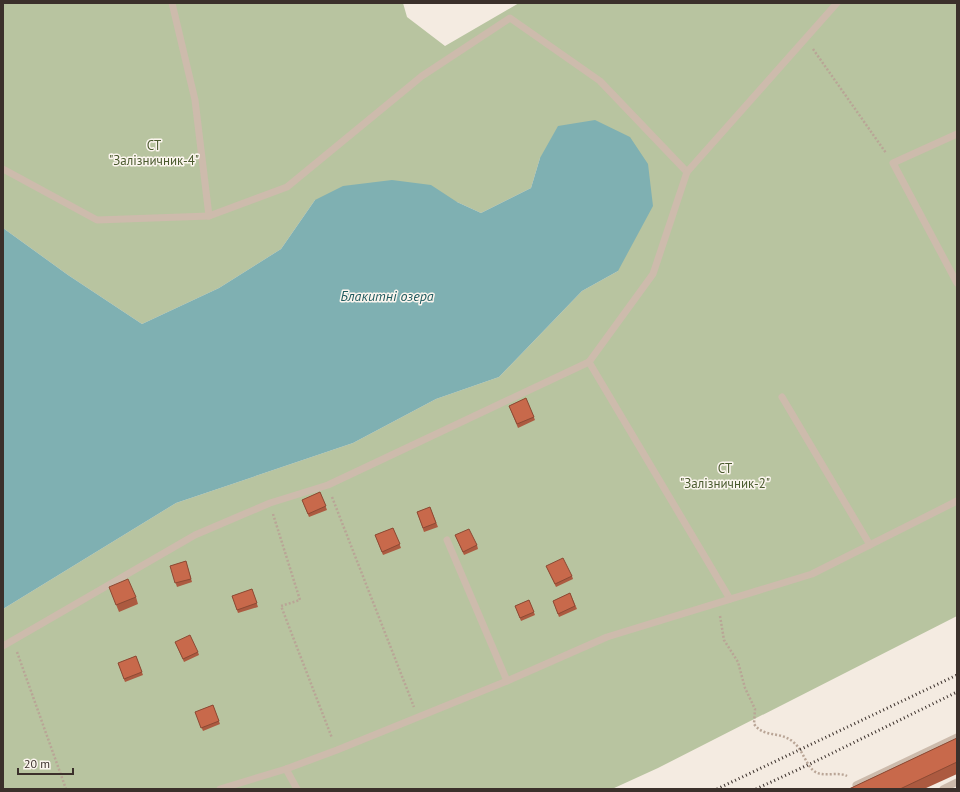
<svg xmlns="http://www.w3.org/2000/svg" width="960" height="792" viewBox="0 0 960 792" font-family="'PT Sans',sans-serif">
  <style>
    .green { fill: #b8c4a0 }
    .water { fill: #7fb0b2 }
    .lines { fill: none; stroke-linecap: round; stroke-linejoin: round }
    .path { stroke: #b9a596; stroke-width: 2.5; stroke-dasharray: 2 2; stroke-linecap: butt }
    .lane { stroke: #cdbbac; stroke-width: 7 }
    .rail { stroke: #3b302b; stroke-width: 3; stroke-dasharray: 1 3; stroke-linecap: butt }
    .wall { fill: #ac5a40 }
    .building { fill: #c8694b; stroke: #8c4a34 }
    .labels { text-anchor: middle; stroke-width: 3; stroke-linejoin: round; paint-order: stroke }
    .park-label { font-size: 13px; fill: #4a5a2e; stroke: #fbf5ee }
    .water-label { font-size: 14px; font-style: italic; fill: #1f5a5e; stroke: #fbf5ee }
  </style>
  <rect width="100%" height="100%" fill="#f4ebe1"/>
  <path class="green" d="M3 3H403L407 17 445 46 519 3H957V616L658 768 612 789H3V609L176 503 353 443 436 399 499 377 582 291 618 271 540 158 531 188 481 213 457 202 315 200 281 249 219 288 142 324 68 275 3 228Z"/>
  <path class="water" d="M595 120 630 137 648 164 653 206 618 271 582 291 499 377 436 399 353 443 176 503 3 609V228L68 275 142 324 219 288 281 249 315 200 343 186 392 180 431 185 457 202 481 213 531 188 540 158 558 126Z"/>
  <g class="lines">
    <g class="path">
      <path d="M813 49 886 153"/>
      <path d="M332 497 414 707"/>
      <path d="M273 514 300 600 281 606 332 738"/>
      <path d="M720 616 724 640 738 662 745 688 755 709 754 724C764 738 779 731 792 741 803 749 805 764 814 771 823 778 837 771 847 776"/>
      <path d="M17 652 66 789"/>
    </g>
    <g class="lane">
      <path d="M172 3 195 100 209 216"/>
      <path d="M957 134 893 163 957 283"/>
      <path d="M3 169 97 220 209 216 287 187 422 76 510 18 600 81 687 172"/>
      <path d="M782 397 870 545"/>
      <path d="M447 540 507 681"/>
      <path d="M730 599 589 362 653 274 687 172 837 3"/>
      <path d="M3 646 195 535 270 503 328 485 589 362"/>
      <path d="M286 769 297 789"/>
      <path d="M856 785 957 737"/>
      <path d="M220 789 286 769 337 750 507 681 607 637 812 574 957 501"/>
      <path d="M943 789 957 782"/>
    </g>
    <g class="rail">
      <path d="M717 789 957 675"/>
      <path d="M756 789 810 764 957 692"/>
    </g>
  </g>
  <g class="wall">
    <path d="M526 398 535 420 518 428 509 406Z"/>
    <path d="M320 492 327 510 309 517 302 500Z"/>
    <path d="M430 507 438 527 424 532 417 512Z"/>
    <path d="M393 528 401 548 383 555 375 535Z"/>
    <path d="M455 535 477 545 478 549 464 555Z"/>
    <path d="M186 561 192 582 177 587 170 566Z"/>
    <path d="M546 566 572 576 573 579 556 587Z"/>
    <path d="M109 587 136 597 138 604 119 612Z"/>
    <path d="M252 589 258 607 238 613 232 596Z"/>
    <path d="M570 593 577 609 559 617 553 601Z"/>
    <path d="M529 600 535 615 521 621 515 606Z"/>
    <path d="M175 642 198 652 199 655 184 662Z"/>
    <path d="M136 656 143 675 125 682 118 663Z"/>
    <path d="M213 705 220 724 203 731 195 712Z"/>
    <path d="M957 738V774L924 789H849Z"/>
  </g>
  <g class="building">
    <path d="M526 398 534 417 517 424 509 406Z"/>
    <path d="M320 492 326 506 308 514 302 500Z"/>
    <path d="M430 507 436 523 423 528 417 512Z"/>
    <path d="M393 528 400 544 382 552 375 535Z"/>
    <path d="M469 529 477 545 463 552 455 535Z"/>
    <path d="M563 558 572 576 555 584 546 566Z"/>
    <path d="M186 561 191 579 175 583 170 566Z"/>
    <path d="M128 579 136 597 116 605 109 587Z"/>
    <path d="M252 589 257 603 237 610 232 596Z"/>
    <path d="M570 593 575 606 558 614 553 601Z"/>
    <path d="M529 600 534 612 520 618 515 606Z"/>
    <path d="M190 635 198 652 183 659 175 642Z"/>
    <path d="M136 656 142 672 124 679 118 663Z"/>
    <path d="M213 705 219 721 201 728 195 712Z"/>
    <path d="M957 738V762L900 789H849Z"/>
  </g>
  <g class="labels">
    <g class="park-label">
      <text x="154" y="150">СТ<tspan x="154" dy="15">"Залізничник-4"</tspan></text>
      <text x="725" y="473">СТ<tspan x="725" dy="15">"Залізничник-2"</tspan></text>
    </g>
    <g class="water-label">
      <text x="387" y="301">Блакитні озера</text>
    </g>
  </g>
  <rect width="960" height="792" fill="none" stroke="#3b302b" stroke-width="8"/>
  <path d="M18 768v6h55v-6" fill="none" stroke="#3b302b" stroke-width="2"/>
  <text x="24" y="768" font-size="12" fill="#3b302b" stroke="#fbf5ee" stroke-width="3" paint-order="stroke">20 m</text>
</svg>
